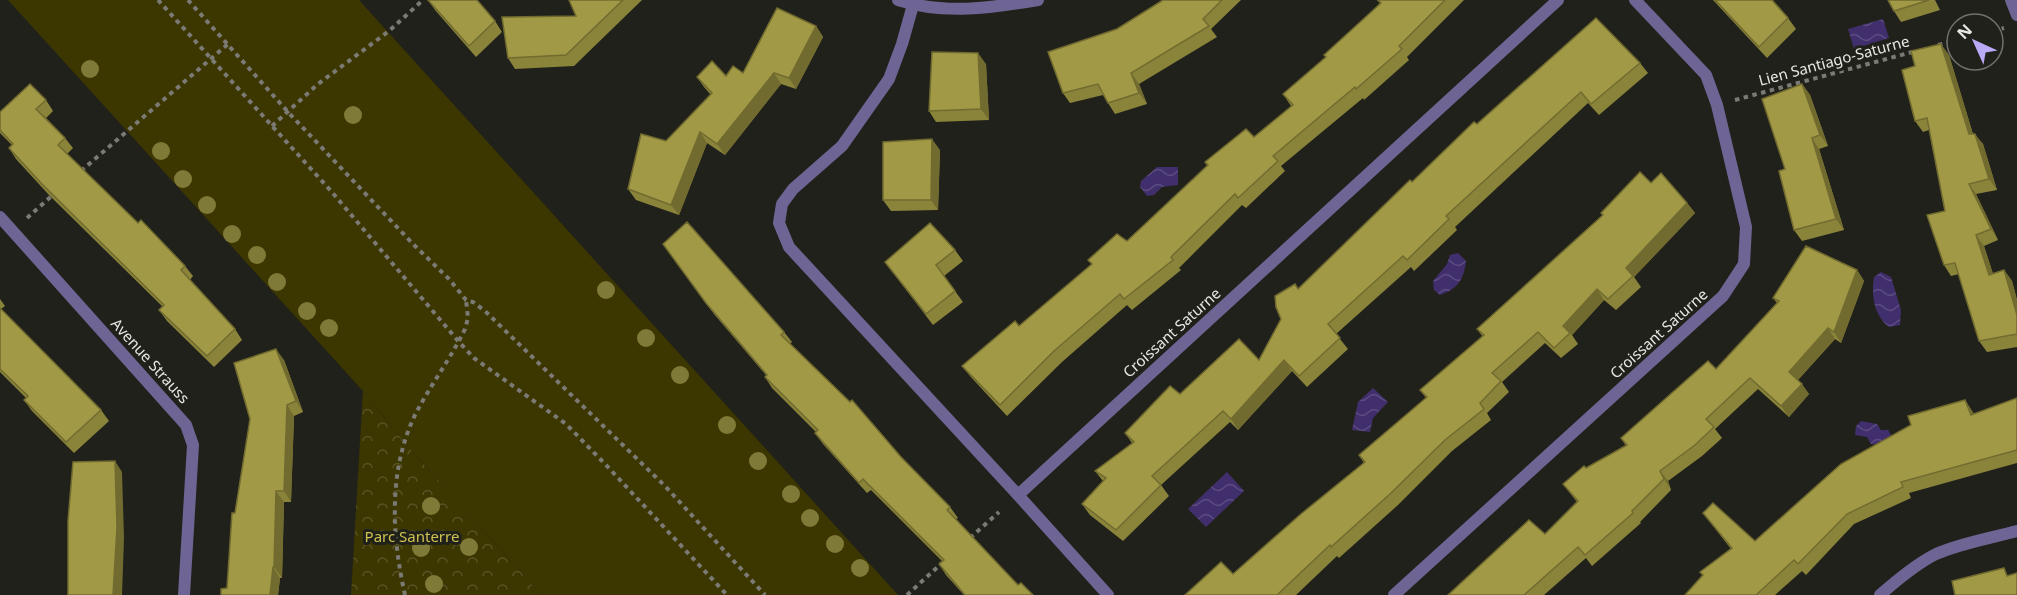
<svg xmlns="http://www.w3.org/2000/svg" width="2017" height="595" viewBox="0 0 2017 595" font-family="'Noto Sans',sans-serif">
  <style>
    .grass { fill: #3c3600 }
    .park { fill: url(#park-crowns) }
    .water { fill: url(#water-waves) }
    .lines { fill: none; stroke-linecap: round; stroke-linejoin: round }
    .path { stroke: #7b7a75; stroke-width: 4; stroke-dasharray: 4.5 4.5; stroke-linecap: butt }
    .minor { stroke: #6f6595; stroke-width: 12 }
    .tree { fill: #807a38 }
    .wall { fill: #8a843b }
    .shaded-wall { fill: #716b30 }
    .building { fill: #a19945; stroke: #716b30; stroke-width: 1.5 }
    .labels { text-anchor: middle; stroke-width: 6; stroke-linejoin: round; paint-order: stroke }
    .street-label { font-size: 15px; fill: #e8e7e3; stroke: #21211b }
    .park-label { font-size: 15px; fill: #cec24f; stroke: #21211b }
  </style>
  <defs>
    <pattern id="park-crowns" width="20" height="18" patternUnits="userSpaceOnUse" patternTransform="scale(1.5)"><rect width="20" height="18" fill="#3c3600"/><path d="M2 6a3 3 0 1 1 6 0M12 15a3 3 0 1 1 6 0" fill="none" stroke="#585325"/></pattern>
    <pattern id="water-waves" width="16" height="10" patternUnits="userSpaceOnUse" patternTransform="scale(1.5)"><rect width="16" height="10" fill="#402e6d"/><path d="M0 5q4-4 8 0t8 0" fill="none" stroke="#5c4c82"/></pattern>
  </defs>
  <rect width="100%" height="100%" fill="#21211b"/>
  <path class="grass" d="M8 0H359L898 595H541L405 443 363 391Z"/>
  <path class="park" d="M363 391 405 443 541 595H351Z"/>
  <g class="water">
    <path d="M1883 19 1889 38 1854 49 1848 29Z"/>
    <path d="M1157 167H1178V185L1162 187 1154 195 1147 196 1140 187 1141 181Z"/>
    <path d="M1458 253 1466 261C1464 279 1458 289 1440 295L1434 290 1433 281 1447 264 1450 255Z"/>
    <path d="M1881 272 1891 277 1901 310 1900 325 1889 327C1874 316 1871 295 1874 277Z"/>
    <path d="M1373 388 1388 402 1373 418 1370 432 1352 430 1358 402Z"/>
    <path d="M1861 421 1877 424 1881 430H1888L1891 435 1890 440 1884 446 1871 444 1867 437 1855 435 1856 426Z"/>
    <path d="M1227 472 1244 491 1206 527 1188 509Z"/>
  </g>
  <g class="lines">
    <g class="path">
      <path d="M158 0 331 191 459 342 474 358 566 424 607 466 727 595"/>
      <path d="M188 0 288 112 413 244 449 279 466 300 473 302 485 311 665 486 765 595"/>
      <path d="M1993 31 2004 28"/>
      <path d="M1938 45 1957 40"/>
      <path d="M1735 100 1916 51"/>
      <path d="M272 126 318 84 389 31 423 0"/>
      <path d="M81 171 228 44"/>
      <path d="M27 218 55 193"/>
      <path d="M970 538 999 512"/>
      <path d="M405 595C392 537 388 473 414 417 429 387 450 360 465 329L468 318 466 300"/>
      <path d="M907 595 942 563"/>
    </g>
    <g class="minor">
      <path d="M898 0C944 15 991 8 1038 0"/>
      <path d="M2011 0 2017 15"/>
      <path d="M913 5 902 44 889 79 842 146 793 189 782 204 779 223 789 247 1018 495 1108 595"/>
      <path d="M0 217 186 425 193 445 184 595"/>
      <path d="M1018 495 1558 0"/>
      <path d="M1394 595 1723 296 1744 264 1746 227 1717 105 1706 75 1635 0"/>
      <path d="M1880 595C1897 580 1916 564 1936 554 1961 543 1991 538 2017 531"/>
    </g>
  </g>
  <g class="tree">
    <circle cx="90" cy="69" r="9"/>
    <circle cx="353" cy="115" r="9"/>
    <circle cx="161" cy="151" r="9"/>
    <circle cx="183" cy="179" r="9"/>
    <circle cx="207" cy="205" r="9"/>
    <circle cx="232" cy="234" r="9"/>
    <circle cx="257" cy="255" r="9"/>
    <circle cx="277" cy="282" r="9"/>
    <circle cx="606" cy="290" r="9"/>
    <circle cx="307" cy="311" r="9"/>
    <circle cx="329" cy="328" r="9"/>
    <circle cx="646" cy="338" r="9"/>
    <circle cx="680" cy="375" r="9"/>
    <circle cx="727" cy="425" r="9"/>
    <circle cx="758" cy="461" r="9"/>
    <circle cx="791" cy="494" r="9"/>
    <circle cx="431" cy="506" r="9"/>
    <circle cx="810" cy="518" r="9"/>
    <circle cx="835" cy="544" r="9"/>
    <circle cx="469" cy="547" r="9"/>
    <circle cx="421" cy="548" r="9"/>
    <circle cx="860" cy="568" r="9"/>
    <circle cx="434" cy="584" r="9"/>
  </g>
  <g class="wall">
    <path d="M428 0 495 21 502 32 476 57 435 10Z"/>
    <path d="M569 0H642L574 66 515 69 508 58 576 16Z"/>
    <path d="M1163 0H1241L1211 29 1217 37 1139 84 1147 104 1115 114 1103 95 1070 103 1063 93 1117 29Z"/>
    <path d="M1377 0H1464L1407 57 1409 60 1364 100 1363 98 1281 166 1285 171 1246 208 1242 205 1179 268 1181 270 1132 310 1127 305 1062 362 1007 416 970 376 962 366 1019 326 1092 264 1088 260 1127 241 1207 166 1205 162 1254 137 1291 106 1283 94 1326 57 1380 3Z"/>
    <path d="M1713 0H1772L1788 18 1796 29 1767 58Z"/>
    <path d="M1888 0H1935L1940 10 1901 22 1894 11Z"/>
    <path d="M816 26 823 37 796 89 781 84 725 155 707 143 679 215 636 200 628 189 666 141 711 95 704 87 697 77 726 76 743 73Z"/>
    <path d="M1949 55 1973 134 1983 144 1997 190 1976 194 1998 240 1984 246 1993 274 2004 270 2012 281 2017 300V347L1987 352 1979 341 1959 274 1951 276 1944 265 1945 211 1929 130 1923 132 1915 121Z"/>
    <path d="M1640 63 1648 73 1599 115 1588 103 1455 227 1457 230 1414 271 1411 267 1336 334 1348 349 1307 387 1292 371 1238 430 1230 422 1161 485 1169 496 1123 541 1090 515 1082 504 1103 481 1095 471 1132 443 1125 433 1180 394 1259 360 1298 289 1412 182 1477 124Z"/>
    <path d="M986 64 989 120 936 122 929 111Z"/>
    <path d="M1802 84 1810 95 1828 146 1819 149 1844 230 1802 241 1794 230 1785 169Z"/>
    <path d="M46 100 53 111 46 118 65 138 73 148 67 154 138 223 185 266 193 276 190 280 235 329 242 340 214 367 167 321 159 310 163 307 49 195 16 159 9 148 12 145 0 133V112Z"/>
    <path d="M940 150 938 210 891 211 883 200Z"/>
    <path d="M1651 183 1687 203 1695 213 1634 277 1641 287 1616 310 1604 300 1572 335 1578 344 1561 358 1545 343 1502 382 1509 392 1487 413 1491 420 1452 451 1398 505 1339 558 1337 556 1296 595H1185L1233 574 1364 463 1359 455 1426 398 1420 390 1483 337 1477 329Z"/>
    <path d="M663 244 784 332 792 342 790 344 950 507 958 518 956 519 1018 585 1033 595H964L946 575 939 564 942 561 871 490 867 493 823 444 815 433 816 432 772 388 765 377 766 375 714 314Z"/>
    <path d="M955 250 963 261 944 276 963 302 933 325 885 262Z"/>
    <path d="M1857 270 1864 281 1841 343 1835 339 1798 380 1809 394 1789 417 1758 389 1715 429 1722 438 1702 456 1668 481 1671 490 1640 522 1641 523 1592 566 1586 558 1544 595H1448L1545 534 1577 502 1563 484 1586 468 1626 446 1621 438 1716 369 1777 303 1773 298Z"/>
    <path d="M0 299 5 306 1 309 101 410 109 421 74 453 32 411 24 400 26 398 0 372Z"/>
    <path d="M284 360 303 412 294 416 291 502H284L282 578H280L278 595H221L227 588 235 513Z"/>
    <path d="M2017 398V463L1909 493 1911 498 1854 524 1806 575 1802 571 1775 595H1685L1703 576 1700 572 1731 549 1703 513 1755 541 1965 400 1974 414Z"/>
  </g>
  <g class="shaded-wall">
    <path d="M816 26 823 37 796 89 789 78Z"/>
    <path d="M1941 44 1949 55 1976 144 1969 134Z"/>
    <path d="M978 53 986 64 989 120 981 109Z"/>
    <path d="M774 73 781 84 725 155 717 144Z"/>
    <path d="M1131 73 1139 84 1147 104 1139 93Z"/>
    <path d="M1802 84 1810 95 1828 146 1820 135Z"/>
    <path d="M700 132 707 143 679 215 671 205Z"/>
    <path d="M1975 134 1983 144 1997 190 1989 179Z"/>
    <path d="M1812 138 1819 149 1844 230 1836 219Z"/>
    <path d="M932 139 940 150 938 210 931 200Z"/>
    <path d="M1969 184 1976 194 1998 240 1991 229Z"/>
    <path d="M1687 203 1695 213 1634 277 1626 268Z"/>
    <path d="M1976 235 1984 246 1997 286 1989 275Z"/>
    <path d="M1857 270 1864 281 1841 343 1834 332Z"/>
    <path d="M2004 270 2012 281 2017 300V315Z"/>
    <path d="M1597 289 1604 300 1572 335 1563 326Z"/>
    <path d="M1828 328 1835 339 1796 382 1789 372Z"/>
    <path d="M276 349 284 360 303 412 296 401Z"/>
    <path d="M1284 360 1292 371 1238 430 1231 419Z"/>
    <path d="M1802 384 1809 394 1789 417 1781 406Z"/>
    <path d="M1965 400 1972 411 1978 426 1971 415Z"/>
    <path d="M287 405 294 416 291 502 284 491Z"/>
    <path d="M115 461 122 472 124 538 122 595H113Z"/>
    <path d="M1660 471 1668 481 1671 490 1664 479Z"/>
    <path d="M276 491 284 502 282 578 274 567Z"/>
    <path d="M273 567 280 578 278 595H270Z"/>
  </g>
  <g class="building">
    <path d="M428 0H477L495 21 469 46Z"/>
    <path d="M569 0H623L566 55 508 58 502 17 576 16Z"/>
    <path d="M1163 0H1222L1203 19 1209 26 1131 73 1139 93 1108 103 1098 84 1063 93 1048 52 1117 29Z"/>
    <path d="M1378 0H1445L1399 46 1402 49 1356 89 1355 87 1273 156 1278 161 1238 198 1235 194 1171 257 1173 260 1124 299 1120 294 1054 351 1000 405 962 366 1015 321 1019 326 1092 264 1088 260 1117 234 1127 241 1208 165 1205 162 1246 129 1254 137 1293 105 1283 94 1326 57 1324 55 1381 3Z"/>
    <path d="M1715 0H1772L1788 18 1759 47Z"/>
    <path d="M1888 0H1929L1894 11Z"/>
    <path d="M777 8 816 26 789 78 774 73 717 144 700 132 671 205 628 189 641 134 666 141 712 93 697 77 712 61 726 76 733 66 743 73Z"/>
    <path d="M1596 18 1640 63 1591 104 1581 92 1446 216 1449 219 1407 260 1403 256 1328 324 1340 338 1299 376 1284 360 1231 419 1223 411 1152 476 1161 485 1116 530 1082 504 1106 478 1095 471 1134 442 1125 433 1170 386 1180 394 1239 339 1259 360 1281 319 1276 307 1275 296 1295 284 1298 289 1410 180 1412 182 1474 122 1477 124Z"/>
    <path d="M1941 44 1969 134H1975L1989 179 1969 184 1991 229 1976 235 1989 275 2004 270 2017 315V334L1979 341 1955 263 1944 265 1927 215 1945 211 1927 118 1915 121 1902 70 1915 66 1911 51Z"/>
    <path d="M932 52 978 53 981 109 929 111Z"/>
    <path d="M30 84 46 100 36 109 65 138 58 145 138 223 141 220 185 266 181 270 235 329 207 356 159 310 164 305 42 184 9 148 13 144 0 130V112Z"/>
    <path d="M1802 84 1820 135 1812 138 1836 219 1794 230 1779 171 1785 169 1762 99Z"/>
    <path d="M932 139 931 200H883V142Z"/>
    <path d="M1640 172 1651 183 1661 173 1687 203 1626 268 1633 276 1608 299 1597 289 1563 326 1570 333 1554 348 1538 332 1492 373 1501 381 1480 403 1484 409 1445 440 1390 494 1331 547 1330 545 1277 595H1185L1221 562 1233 574 1301 514 1365 462 1359 455 1427 397 1420 390 1484 335 1477 329 1603 215 1601 213Z"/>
    <path d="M687 222 784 332 781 335 850 402 852 400 901 457 950 507 947 510 1018 585 1021 583 1033 595H965L939 564 944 560 863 479 859 483 815 433 818 430 765 377 767 375 706 303 663 244Z"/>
    <path d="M930 223 955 250 936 265 955 291 926 314 885 262Z"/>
    <path d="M1806 246 1857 270 1834 332 1828 328 1789 372 1802 384 1781 406 1750 378 1706 419 1714 427 1695 445 1660 471 1664 479 1632 511 1633 513 1585 555 1578 547 1524 595H1448L1529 520 1545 534 1578 501 1563 484 1584 466 1586 468 1627 445 1621 438 1708 361 1716 369 1779 301 1773 298Z"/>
    <path d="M0 308 101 410 66 442 24 400 28 396 0 369Z"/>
    <path d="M276 349 296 401 287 405 284 491H276L274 567H273L270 595H221V589L227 588 232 513H235L250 419 234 363Z"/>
    <path d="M2017 398V450L1901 482 1903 487 1847 514 1798 564 1794 560 1756 595H1685L1703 575 1700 572 1732 548 1703 513 1713 503 1755 541 1841 464 1911 425 1908 416 1965 400 1971 415Z"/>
    <path d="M115 461 117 527 113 595H68V521L73 462Z"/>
    <path d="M2004 568 2007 576 2017 573V595H1955L1952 581Z"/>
  </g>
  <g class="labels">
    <g class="street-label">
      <text transform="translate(1834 61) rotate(-15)" y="5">Lien Santiago-Saturne</text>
      <text transform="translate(1172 333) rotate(-42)" y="5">Croissant Saturne</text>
      <text transform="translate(1659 334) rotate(-42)" y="5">Croissant Saturne</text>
      <text transform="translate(150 361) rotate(48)" y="5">Avenue Strauss</text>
    </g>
    <g class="park-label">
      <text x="412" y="542">Parc Santerre</text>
    </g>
  </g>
  <g transform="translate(1975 42) rotate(315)"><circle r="28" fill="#21211b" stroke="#71706b" stroke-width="1.5"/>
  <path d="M0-4.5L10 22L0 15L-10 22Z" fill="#baaaf6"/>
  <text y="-9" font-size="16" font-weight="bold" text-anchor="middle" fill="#e8e7e3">N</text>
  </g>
</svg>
